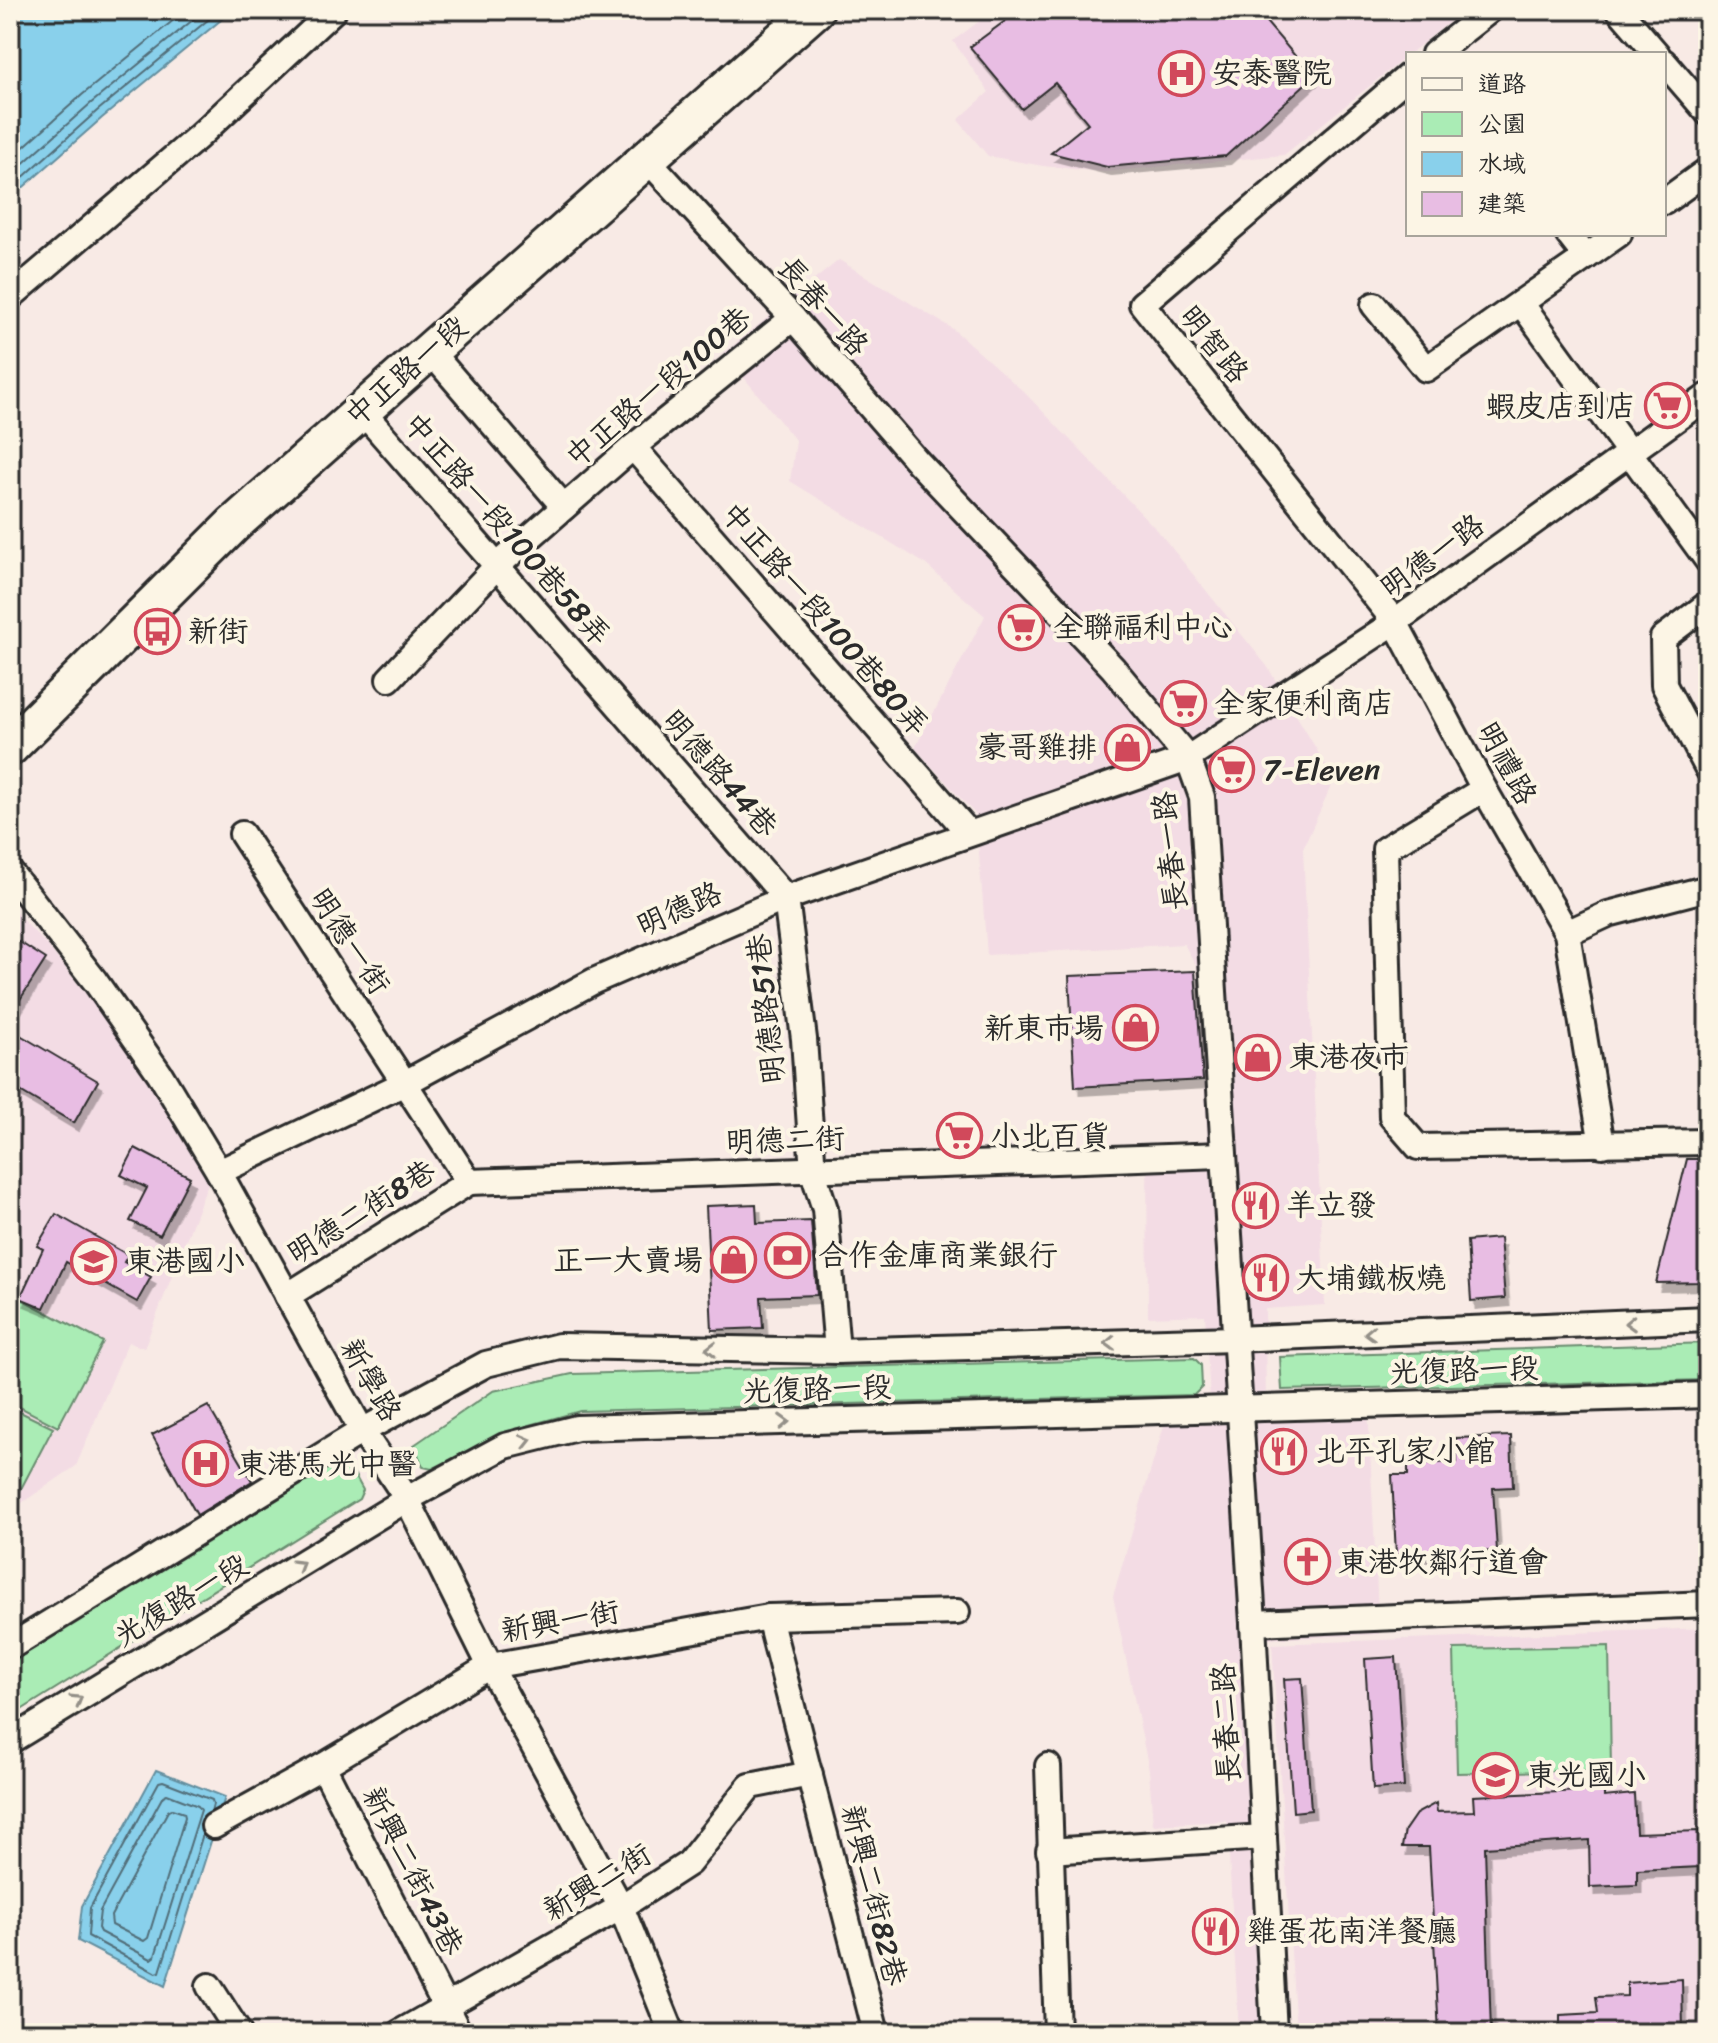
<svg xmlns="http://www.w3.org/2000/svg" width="1718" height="2043" viewBox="0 0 1718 2043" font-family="Sriracha,'LXGW WenKai TC',sans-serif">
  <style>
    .built { fill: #f3dce4 }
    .green { fill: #aaecb5; stroke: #6a8c70; stroke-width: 2 }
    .water { fill: #89d0eb; stroke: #638e9e; stroke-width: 2 }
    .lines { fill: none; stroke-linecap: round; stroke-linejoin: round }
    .shore { stroke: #516d78; stroke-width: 2 }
    .building { fill: #e8bde3; stroke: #2b2b2b; stroke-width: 2; filter: url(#shadow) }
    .street-casing { stroke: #2b2b2b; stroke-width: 30 }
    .secondary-casing { stroke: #2b2b2b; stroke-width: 42 }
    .street { stroke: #fcf5e5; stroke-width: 24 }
    .secondary { stroke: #fcf5e5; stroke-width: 36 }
    .oneway { stroke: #949088 }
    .labels { text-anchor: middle; stroke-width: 8; stroke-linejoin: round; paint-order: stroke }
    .poi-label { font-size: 30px; fill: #2b2b2b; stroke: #fcf5e5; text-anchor: start }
    .street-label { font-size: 30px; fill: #2b2b2b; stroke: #fcf5e5 }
  </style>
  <defs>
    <filter id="shadow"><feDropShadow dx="4.5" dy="8" stdDeviation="0" flood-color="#0004"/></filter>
  </defs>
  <rect width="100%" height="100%" fill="#f8eae5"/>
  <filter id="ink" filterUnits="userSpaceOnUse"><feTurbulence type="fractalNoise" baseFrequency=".0125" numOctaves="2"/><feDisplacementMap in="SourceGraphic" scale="16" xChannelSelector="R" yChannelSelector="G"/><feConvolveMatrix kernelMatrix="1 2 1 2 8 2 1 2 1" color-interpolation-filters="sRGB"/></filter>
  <g filter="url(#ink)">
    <g class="built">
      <path d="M994 10H1464L1284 155 1104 172 1043 166 988 156 958 120 989 92 953 41Z"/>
      <path d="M839 260 953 329 1024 392 1158 531 1267 666 1334 779 1303 849 1325 1305 1265 1309 1266 1413 1368 1408 1379 1634 1266 1639 1288 2033H1239L1227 1821 1153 1825 1149 1770 1113 1596 1165 1422 1211 1418 1205 1315 1148 1317 1147 1150 1208 1147 1197 967 1184 944 987 955 976 815 915 748 985 616 924 563 790 481 796 441 724 353Z"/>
      <path d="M10 907 47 945 125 1043 209 1181 144 1348 128 1342 76 1466 10 1511Z"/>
      <path d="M1708 1628V2033H1296L1272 1644Z"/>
    </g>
    <g class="green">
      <path d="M10 1293 103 1342 58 1427 10 1402Z"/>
      <path d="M1708 1343V1380L1282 1390 1280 1357Z"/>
      <path d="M1194 1358 1201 1365 1202 1387 1194 1395 580 1411 512 1430 432 1469 423 1467 414 1445 493 1391 572 1374Z"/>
      <path d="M10 1407 53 1428 14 1502 10 1505Z"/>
      <path d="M346 1459 363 1490 359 1499 10 1717V1656L336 1460Z"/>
      <path d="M1609 1646 1611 1770 1457 1773 1454 1649Z"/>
    </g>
    <g class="water">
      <path d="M10 10H233L102 118 10 199Z"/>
      <path d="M156 1770 225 1797 165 1986 78 1941 82 1906Z"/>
    </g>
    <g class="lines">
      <g class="shore">
        <path d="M10 159 82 95 186 10"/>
        <path d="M10 175 90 104 205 10"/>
        <path d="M10 189 97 111 220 10"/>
        <path d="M167 1794 198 1806 201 1810 155 1956 151 1959 100 1932 98 1928 100 1911 163 1796Z"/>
        <path d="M172 1809 184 1813 185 1817 148 1938 144 1941 112 1925 111 1916 168 1811Z"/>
        <path d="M203 1834 160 1972 156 1973 88 1936 90 1908 159 1782 163 1781 212 1800 213 1804 211 1812"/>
      </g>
    </g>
    <g class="building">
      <path d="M1020 10H1256L1313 77 1226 156 1107 167 1051 153 1088 123 1055 83 1022 109 970 47Z"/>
      <path d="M10 936 46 959 10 1015Z"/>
      <path d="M1195 971 1203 1080 1075 1087 1069 976Z"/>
      <path d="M10 1029 98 1081 74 1123 10 1085Z"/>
      <path d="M135 1148 190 1177 160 1235 130 1221 147 1188 121 1175Z"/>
      <path d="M1687 1159H1708V1254L1701 1282 1656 1283Z"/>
      <path d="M756 1204 757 1223 811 1221 817 1295 761 1297 763 1328 712 1330 706 1206Z"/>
      <path d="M56 1214 128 1255 124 1262 151 1277 137 1302 66 1262 44 1308 20 1298 43 1249 37 1246Z"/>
      <path d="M1500 1238 1505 1298 1471 1301 1467 1241Z"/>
      <path d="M208 1406 252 1481 197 1515 152 1435Z"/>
      <path d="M1511 1436 1513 1487 1493 1488 1497 1551 1396 1555 1392 1475H1408V1464L1457 1462 1456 1438Z"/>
      <path d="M1396 1657 1404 1787 1373 1789 1365 1659Z"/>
      <path d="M1302 1678 1311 1810 1293 1812 1284 1679Z"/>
      <path d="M1604 1790V1797L1634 1794 1636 1833 1700 1831 1701 1867 1637 1870V1885L1590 1887 1589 1840 1485 1847 1491 2033H1439L1429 1847H1402L1405 1830 1416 1814 1436 1803 1437 1812 1474 1811 1473 1796Z"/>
      <path d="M1682 1979 1683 2033H1560V2015L1598 2013 1596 1997 1627 1996V1983Z"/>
    </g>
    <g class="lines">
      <defs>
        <g id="street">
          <path d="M1619 10 1657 54"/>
          <path d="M1434 54 1490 10"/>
          <path d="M1664 62 1708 113"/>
          <path d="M1408 76 1142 304 1395 622 1484 789 1567 933 1602 1145"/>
          <path d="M647 159 793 318 918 462 1113 668 1188 758 1202 797 1253 1623 1274 2033"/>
          <path d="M1664 202 1708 170"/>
          <path d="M1568 234 1586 257"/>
          <path d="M10 297 198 137 334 10"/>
          <path d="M1521 303 1708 561"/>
          <path d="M1374 305 1426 369 1619 234"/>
          <path d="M429 350 564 507"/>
          <path d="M361 410 786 898 804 1039 813 1172 825 1209 837 1351"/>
          <path d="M633 447 968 832"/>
          <path d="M1708 604 1663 638 1664 685 1708 769"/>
          <path d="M389 679 497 566 633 447 793 318"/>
          <path d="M1484 789 1385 849 1392 1117 1418 1147 1708 1142"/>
          <path d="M242 834 469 1182 1222 1155"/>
          <path d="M10 872 95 981 160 1074 219 1172 362 1431 407 1499 490 1666 621 1907 672 2033"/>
          <path d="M1567 933 1608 914 1708 888"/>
          <path d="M219 1172 405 1083 594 981 786 898 1188 758 1395 622 1708 396"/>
          <path d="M287 1296 469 1182"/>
          <path d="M769 1617 876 2033"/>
          <path d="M1253 1623 1708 1604"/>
          <path d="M10 1647 362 1431 486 1364 559 1346 837 1351 1234 1339 1708 1319"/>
          <path d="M10 1741 407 1499 505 1446 577 1428 1708 1395"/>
          <path d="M323 1766 459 2033"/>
          <path d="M1048 1766 1057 2033"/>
          <path d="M214 1826 323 1766 490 1666 769 1617 957 1612"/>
          <path d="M1049 1851 1264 1837"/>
          <path d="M209 1986 239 2033"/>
          <path d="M399 2033 621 1907 689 1863 750 1786 810 1774"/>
        </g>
        <path id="secondary" d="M10 747 234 524 815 10"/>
      </defs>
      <use href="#street" class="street-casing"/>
      <use href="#secondary" class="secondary-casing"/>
      <use href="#street" class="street"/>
      <use href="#secondary" class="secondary"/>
    </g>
    <defs><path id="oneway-chevron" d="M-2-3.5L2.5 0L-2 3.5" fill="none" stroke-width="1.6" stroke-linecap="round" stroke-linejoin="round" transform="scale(2)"/></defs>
    <g class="oneway">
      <use href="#oneway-chevron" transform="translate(1630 1323) rotate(178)"/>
      <use href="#oneway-chevron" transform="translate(1370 1333) rotate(178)"/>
      <use href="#oneway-chevron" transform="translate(1110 1343) rotate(178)"/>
      <use href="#oneway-chevron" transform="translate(711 1349) rotate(-179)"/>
      <use href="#oneway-chevron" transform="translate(784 1422) rotate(-2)"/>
      <use href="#oneway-chevron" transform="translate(526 1441) rotate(-14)"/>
      <use href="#oneway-chevron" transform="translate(299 1565) rotate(-31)"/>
      <use href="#oneway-chevron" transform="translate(77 1700) rotate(-31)"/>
    </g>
  </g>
  <defs>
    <symbol id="hospital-ring" viewBox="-11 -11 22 22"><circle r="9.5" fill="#fcf5e5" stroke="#d1495b" stroke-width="1.5"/><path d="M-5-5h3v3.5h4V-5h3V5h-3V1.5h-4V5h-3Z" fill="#d1495b"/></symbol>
    <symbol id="supermarket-ring" viewBox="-11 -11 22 22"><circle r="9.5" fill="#fcf5e5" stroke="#d1495b" stroke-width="1.5"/><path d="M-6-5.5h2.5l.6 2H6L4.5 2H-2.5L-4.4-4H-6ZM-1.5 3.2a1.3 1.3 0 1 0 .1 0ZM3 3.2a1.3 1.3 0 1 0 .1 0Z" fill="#d1495b"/></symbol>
    <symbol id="bus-ring" viewBox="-11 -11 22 22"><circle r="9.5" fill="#fcf5e5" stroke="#d1495b" stroke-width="1.5"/><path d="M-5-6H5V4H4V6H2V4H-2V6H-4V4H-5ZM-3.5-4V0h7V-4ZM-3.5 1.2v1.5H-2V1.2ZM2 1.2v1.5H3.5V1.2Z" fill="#d1495b"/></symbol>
    <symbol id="shop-ring" viewBox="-11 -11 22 22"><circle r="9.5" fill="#fcf5e5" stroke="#d1495b" stroke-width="1.5"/><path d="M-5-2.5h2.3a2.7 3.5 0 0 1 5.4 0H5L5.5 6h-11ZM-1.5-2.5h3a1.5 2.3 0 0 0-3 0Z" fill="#d1495b"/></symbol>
    <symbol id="restaurant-ring" viewBox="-11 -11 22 22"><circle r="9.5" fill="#fcf5e5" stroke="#d1495b" stroke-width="1.5"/><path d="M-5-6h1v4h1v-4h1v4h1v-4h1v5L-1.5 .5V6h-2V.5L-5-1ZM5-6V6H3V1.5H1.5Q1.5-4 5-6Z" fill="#d1495b"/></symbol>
    <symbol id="bank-ring" viewBox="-11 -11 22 22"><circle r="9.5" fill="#fcf5e5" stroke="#d1495b" stroke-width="1.5"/><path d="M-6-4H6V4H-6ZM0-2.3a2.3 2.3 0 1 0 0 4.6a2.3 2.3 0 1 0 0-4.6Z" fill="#d1495b"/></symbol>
    <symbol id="school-ring" viewBox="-11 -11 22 22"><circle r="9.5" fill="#fcf5e5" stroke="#d1495b" stroke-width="1.5"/><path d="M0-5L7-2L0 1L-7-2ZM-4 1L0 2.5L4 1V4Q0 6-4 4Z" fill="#d1495b"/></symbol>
    <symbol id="church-ring" viewBox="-11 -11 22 22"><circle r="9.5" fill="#fcf5e5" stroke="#d1495b" stroke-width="1.5"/><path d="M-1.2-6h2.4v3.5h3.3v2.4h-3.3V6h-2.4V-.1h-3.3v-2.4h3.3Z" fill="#d1495b"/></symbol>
  </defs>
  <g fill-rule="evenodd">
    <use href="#hospital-ring" x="1156" y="48" width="51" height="51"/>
    <use href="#supermarket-ring" x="1642" y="380" width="51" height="51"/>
    <use href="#supermarket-ring" x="996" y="602" width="51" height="51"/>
    <use href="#bus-ring" x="132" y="606" width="51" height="51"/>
    <use href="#supermarket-ring" x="1158" y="678" width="51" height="51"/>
    <use href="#shop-ring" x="1102" y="722" width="51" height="51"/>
    <use href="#supermarket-ring" x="1206" y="744" width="51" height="51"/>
    <use href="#shop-ring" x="1110" y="1002" width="51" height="51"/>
    <use href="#shop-ring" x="1232" y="1032" width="51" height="51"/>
    <use href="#supermarket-ring" x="934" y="1110" width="51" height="51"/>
    <use href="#restaurant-ring" x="1230" y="1180" width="51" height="51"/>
    <use href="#bank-ring" x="762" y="1230" width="51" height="51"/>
    <use href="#shop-ring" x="708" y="1234" width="51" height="51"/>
    <use href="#school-ring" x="68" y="1236" width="51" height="51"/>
    <use href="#restaurant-ring" x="1240" y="1252" width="51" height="51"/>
    <use href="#restaurant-ring" x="1258" y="1426" width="51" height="51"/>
    <use href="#hospital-ring" x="180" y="1438" width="51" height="51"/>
    <use href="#church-ring" x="1282" y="1536" width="51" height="51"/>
    <use href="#school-ring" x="1470" y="1750" width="51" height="51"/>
    <use href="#restaurant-ring" x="1190" y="1906" width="51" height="51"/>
  </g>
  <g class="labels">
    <g class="poi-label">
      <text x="1212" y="83">安泰醫院</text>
      <text x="1636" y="416" text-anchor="end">蝦皮店到店</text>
      <text x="1053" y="637">全聯福利中心</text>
      <text x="188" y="641">新街</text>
      <text x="1214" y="713">全家便利商店</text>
      <text x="1097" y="757" text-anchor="end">豪哥雞排</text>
      <text x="1263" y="780">7-Eleven</text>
      <text x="1104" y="1038" text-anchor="end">新東市場</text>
      <text x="1289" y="1067">東港夜市</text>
      <text x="990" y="1146">小北百貨</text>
      <text x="1286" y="1215">羊立發</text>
      <text x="818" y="1265">合作金庫商業銀行</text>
      <text x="703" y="1270" text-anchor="end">正一大賣場</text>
      <text x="125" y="1271">東港國小</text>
      <text x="1296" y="1288">大埔鐵板燒</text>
      <text x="1315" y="1461">北平孔家小館</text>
      <text x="237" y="1474">東港馬光中醫</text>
      <text x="1338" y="1572">東港牧鄰行道會</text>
      <text x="1526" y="1785">東光國小</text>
      <text x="1247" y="1941">雞蛋花南洋餐廳</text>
    </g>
    <g class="street-label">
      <text transform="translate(823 306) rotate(49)" y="10">長春一路</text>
      <text transform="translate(1214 344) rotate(51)" y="10">明智路</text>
      <text transform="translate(406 371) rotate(-41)" y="10">中正路一段</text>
      <text transform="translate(658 387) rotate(-40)" y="10">中正路一段100巷</text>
      <text transform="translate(507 529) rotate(49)" y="10">中正路一段100巷58弄</text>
      <text transform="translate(1432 556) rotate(-36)" y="10">明德一路</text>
      <text transform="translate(825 619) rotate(49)" y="10">中正路一段100巷80弄</text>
      <text transform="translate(1507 763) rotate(61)" y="10">明禮路</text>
      <text transform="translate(720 773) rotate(49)" y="10">明德路44巷</text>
      <text transform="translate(1170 851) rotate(-96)" y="10">長春一路</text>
      <text transform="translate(679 909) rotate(-24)" y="10">明德路</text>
      <text transform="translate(350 941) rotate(57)" y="10">明德一街</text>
      <text transform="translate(766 1009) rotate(-96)" y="10">明德路51巷</text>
      <text transform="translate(785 1140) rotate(-2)" y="10">明德二街</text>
      <text transform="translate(361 1212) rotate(-32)" y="10">明德二街8巷</text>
      <text transform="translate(1464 1370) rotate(-2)" y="10">光復路一段</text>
      <text transform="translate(371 1380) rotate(60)" y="10">新學路</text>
      <text transform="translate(817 1389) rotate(-2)" y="10">光復路一段</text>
      <text transform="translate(181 1600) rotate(-31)" y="10">光復路一段</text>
      <text transform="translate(560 1621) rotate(-10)" y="10">新興一街</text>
      <text transform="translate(1226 1723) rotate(-93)" y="10">長春二路</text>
      <text transform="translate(413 1871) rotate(63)" y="10">新興二街43巷</text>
      <text transform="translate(597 1882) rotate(-31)" y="10">新興二街</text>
      <text transform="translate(874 1895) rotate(76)" y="10">新興二街82巷</text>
    </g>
  </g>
  <rect width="1718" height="2043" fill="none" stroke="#fcf5e5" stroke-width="40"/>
  <rect x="20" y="20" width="1678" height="2003" fill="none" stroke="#2b2b2b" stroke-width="3" filter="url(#ink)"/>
  <rect x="1406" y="52" width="260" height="184" fill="#fcf5e5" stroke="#a8a49b" stroke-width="2"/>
  <rect x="1422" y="78" width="40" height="12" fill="#fcf5e5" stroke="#a8a49b" stroke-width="2"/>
  <text x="1478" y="92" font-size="24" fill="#2b2b2b">道路</text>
  <rect x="1422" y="112" width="40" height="24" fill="#aaecb5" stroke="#a8a49b" stroke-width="2"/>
  <text x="1478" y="132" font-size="24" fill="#2b2b2b">公園</text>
  <rect x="1422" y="152" width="40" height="24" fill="#89d0eb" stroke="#a8a49b" stroke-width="2"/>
  <text x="1478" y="172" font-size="24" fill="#2b2b2b">水域</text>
  <rect x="1422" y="192" width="40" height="24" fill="#e8bde3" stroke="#a8a49b" stroke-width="2"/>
  <text x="1478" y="212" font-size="24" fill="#2b2b2b">建築</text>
</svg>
